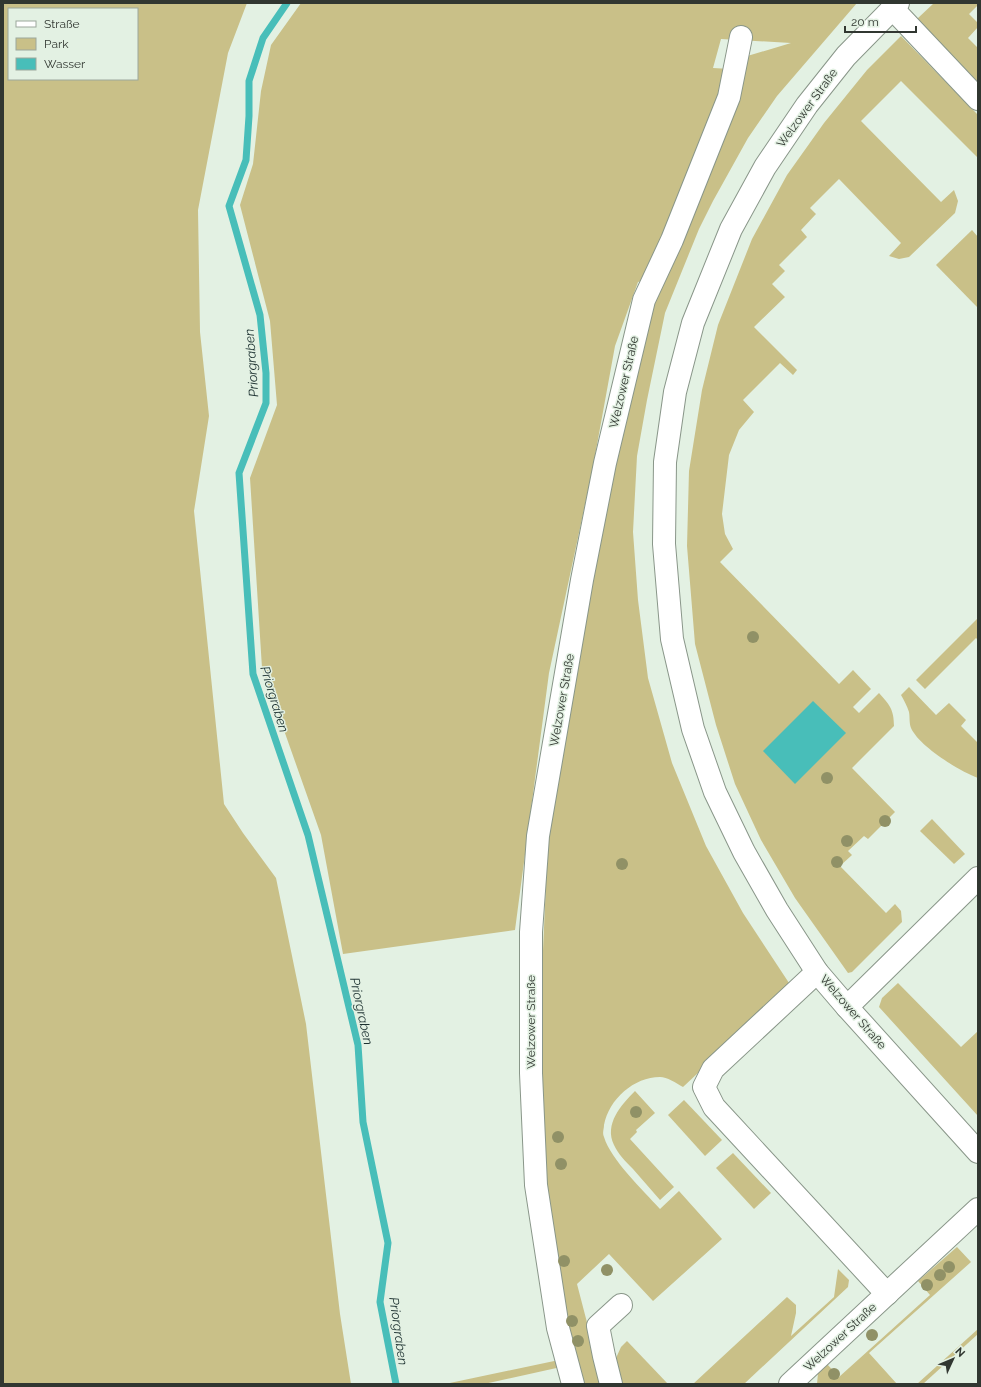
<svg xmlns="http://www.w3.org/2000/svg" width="981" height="1387" viewBox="0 0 981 1387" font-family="Raleway,sans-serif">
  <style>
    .green { fill: #c9c088; fill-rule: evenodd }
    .water { fill: #48beb9 }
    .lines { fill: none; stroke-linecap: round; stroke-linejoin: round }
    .stream { stroke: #48beb9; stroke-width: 7 }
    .minor-casing { stroke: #899689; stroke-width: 24 }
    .minor { stroke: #fff; stroke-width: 22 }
    .tree { fill: #909166 }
    .labels { text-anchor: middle; stroke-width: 3; stroke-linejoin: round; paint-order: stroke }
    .street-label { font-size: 12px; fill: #313731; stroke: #e3f1e3 }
    .water-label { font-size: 13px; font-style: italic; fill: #1c3130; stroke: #e3f1e3 }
  </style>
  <rect width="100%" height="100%" fill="#e3f1e3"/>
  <g class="green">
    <path d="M3 3H247L228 53 198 210 200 332 209 416 194 511 224 804 243 833 276 878 306 1024 340 1314 351 1384H3ZM9 9H137V79H9Z"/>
    <path d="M301 3H857L777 96 748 138 713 201 699 229 665 313 647 400 637 456 633 532 638 600 648 678 672 763 706 846 743 913 791 986 683 1087C676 1083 667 1077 660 1077 634 1077 609 1099 604 1125 604 1129 602 1133 604 1137 611 1160 643 1190 660 1209L679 1191 722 1239 653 1301 609 1254 577 1284 603 1384H580L564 1312 545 1169 540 1019 548 837 645 280 638 282 615 346 592 472 549 673 515 930 343 954 321 835 262 668 250 478 277 405 270 321 240 205 253 164 261 91 271 45ZM721 39 791 43 744 57 730 69 713 68Z"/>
    <path d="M934 3H978V5L969 14 978 23V27L968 38 978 48V82L917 19Z"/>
    <path d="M901 36 978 115V158L901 81 861 121 941 202 954 190 958 201 955 213 909 257 899 259 889 256 901 243 839 179 810 208 816 214 801 230 807 237 779 265 785 271 772 284 785 297 754 327 797 370 793 375 780 363 743 400 754 412 739 430 729 455 722 514 725 534 733 549 720 562 839 684 853 670 871 689 853 707 859 713 879 693C890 705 894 710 894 726L852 768 895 812 868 839 864 836 848 851 852 855 840 866 886 913 895 904 901 911 902 922 852 972 848 973 795 898 761 840 735 784 716 725 695 644 687 546 689 471 702 390 718 325 752 239 787 175 824 123 867 70Z"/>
    <path d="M972 230 978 237V308L936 265Z"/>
    <path d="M978 618V640L976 638 925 689 916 680Z"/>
    <path d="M909 687 936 715 949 703 966 720 961 726 978 743V778C959 771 919 746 911 728 909 723 910 717 909 712 907 706 904 700 901 695Z"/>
    <path d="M932 819 965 854 954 864 920 831Z"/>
    <path d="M898 983 961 1047 978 1031V1116L879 1007 882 998Z"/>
    <path d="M635 1091 655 1113 636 1130 637 1132 630 1139 674 1187 660 1200C651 1190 642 1179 633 1169 626 1162 618 1154 614 1145 604 1124 621 1105 635 1091Z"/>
    <path d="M684 1100 722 1140 705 1156 668 1115Z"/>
    <path d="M733 1153 771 1193 754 1209 716 1168Z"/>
    <path d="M957 1247 971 1262 869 1353 897 1384H817L818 1373 827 1364 839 1377 930 1295 918 1281Z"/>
    <path d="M838 1269 849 1280 848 1287 744 1384H693L787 1297 796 1305V1313L791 1336 834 1297Z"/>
    <path d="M978 1329V1334L923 1384H917Z"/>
    <path d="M627 1341 668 1384H618L616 1358 621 1347Z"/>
    <path d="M559 1360 561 1367 484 1384H445Z"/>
  </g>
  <path class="water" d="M813 701 846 733 795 784 763 751Z"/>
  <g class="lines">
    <path class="stream" d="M287 3 263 38 249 81V116L246 160 229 206 260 315 266 373V403L239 473 253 674 308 835 358 1045 363 1122 388 1243 380 1302 396 1384"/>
    <defs>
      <g id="minor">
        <path d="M898 3 846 56 807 105 765 167 731 229 693 323 675 392 665 462 664 544 672 639 693 729 715 792 744 852 777 910 817 972 847 1007 978 1152"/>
        <path d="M892 8 978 99"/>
        <path d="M817 972 713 1069 704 1087 714 1107 887 1294"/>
        <path d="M847 1007 978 878"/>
        <path d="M573 1384 558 1328 536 1185 531 1073V932L538 836 582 580 605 463 644 300 672 240 729 97 741 37"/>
        <path d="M611 1384 604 1356 598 1326 621 1305"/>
        <path d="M790 1384 978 1209"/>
      </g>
    </defs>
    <use href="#minor" class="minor-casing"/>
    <use href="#minor" class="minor"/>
  </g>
  <g class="tree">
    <circle cx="753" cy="637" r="6"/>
    <circle cx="827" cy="778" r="6"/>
    <circle cx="885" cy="821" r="6"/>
    <circle cx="847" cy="841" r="6"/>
    <circle cx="837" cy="862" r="6"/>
    <circle cx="622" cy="864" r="6"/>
    <circle cx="636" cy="1112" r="6"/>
    <circle cx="558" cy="1137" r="6"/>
    <circle cx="561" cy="1164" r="6"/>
    <circle cx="564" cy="1261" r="6"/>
    <circle cx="949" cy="1267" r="6"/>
    <circle cx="607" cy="1270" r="6"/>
    <circle cx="940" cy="1275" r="6"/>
    <circle cx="927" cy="1285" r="6"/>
    <circle cx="572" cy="1321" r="6"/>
    <circle cx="872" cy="1335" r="6"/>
    <circle cx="578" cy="1341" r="6"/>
    <circle cx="834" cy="1374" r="6"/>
  </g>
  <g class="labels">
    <g class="street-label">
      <text transform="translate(807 108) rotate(-54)" y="4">Welzower Straße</text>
      <text transform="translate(624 382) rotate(-77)" y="4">Welzower Straße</text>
      <text transform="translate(562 700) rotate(-80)" y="4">Welzower Straße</text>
      <text transform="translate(853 1012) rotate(49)" y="4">Welzower Straße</text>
      <text transform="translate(531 1022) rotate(-90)" y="4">Welzower Straße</text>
      <text transform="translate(840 1337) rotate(-43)" y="4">Welzower Straße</text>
    </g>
    <g class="water-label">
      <text transform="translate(251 363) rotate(-94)" y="5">Priorgraben</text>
      <text transform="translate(275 699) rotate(73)" y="5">Priorgraben</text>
      <text transform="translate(362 1011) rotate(78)" y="5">Priorgraben</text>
      <text transform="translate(399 1331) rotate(82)" y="5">Priorgraben</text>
    </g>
  </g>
  <rect width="981" height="1387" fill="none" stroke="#313731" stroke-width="8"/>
  <rect x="8" y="8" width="130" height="72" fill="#e3f1e3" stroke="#9ca79c"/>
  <rect x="16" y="21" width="20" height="6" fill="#ffffff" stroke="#9ca79c"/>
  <text x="44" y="28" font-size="12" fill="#313731">Straße</text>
  <rect x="16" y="38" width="20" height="12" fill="#c9c088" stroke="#9ca79c"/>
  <text x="44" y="48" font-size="12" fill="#313731">Park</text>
  <rect x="16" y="58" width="20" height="12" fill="#48beb9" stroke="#9ca79c"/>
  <text x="44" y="68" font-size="12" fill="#313731">Wasser</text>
  <g transform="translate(953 1359) rotate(46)" stroke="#e3f1e3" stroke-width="3" paint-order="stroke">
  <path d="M0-3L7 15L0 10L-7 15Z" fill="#313731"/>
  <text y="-6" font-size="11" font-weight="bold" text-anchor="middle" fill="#313731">N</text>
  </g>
  <path d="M845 26v6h71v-6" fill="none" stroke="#313731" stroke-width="2"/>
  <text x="851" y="26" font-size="12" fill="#313731" stroke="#e3f1e3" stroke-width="3" paint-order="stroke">20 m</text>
</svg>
